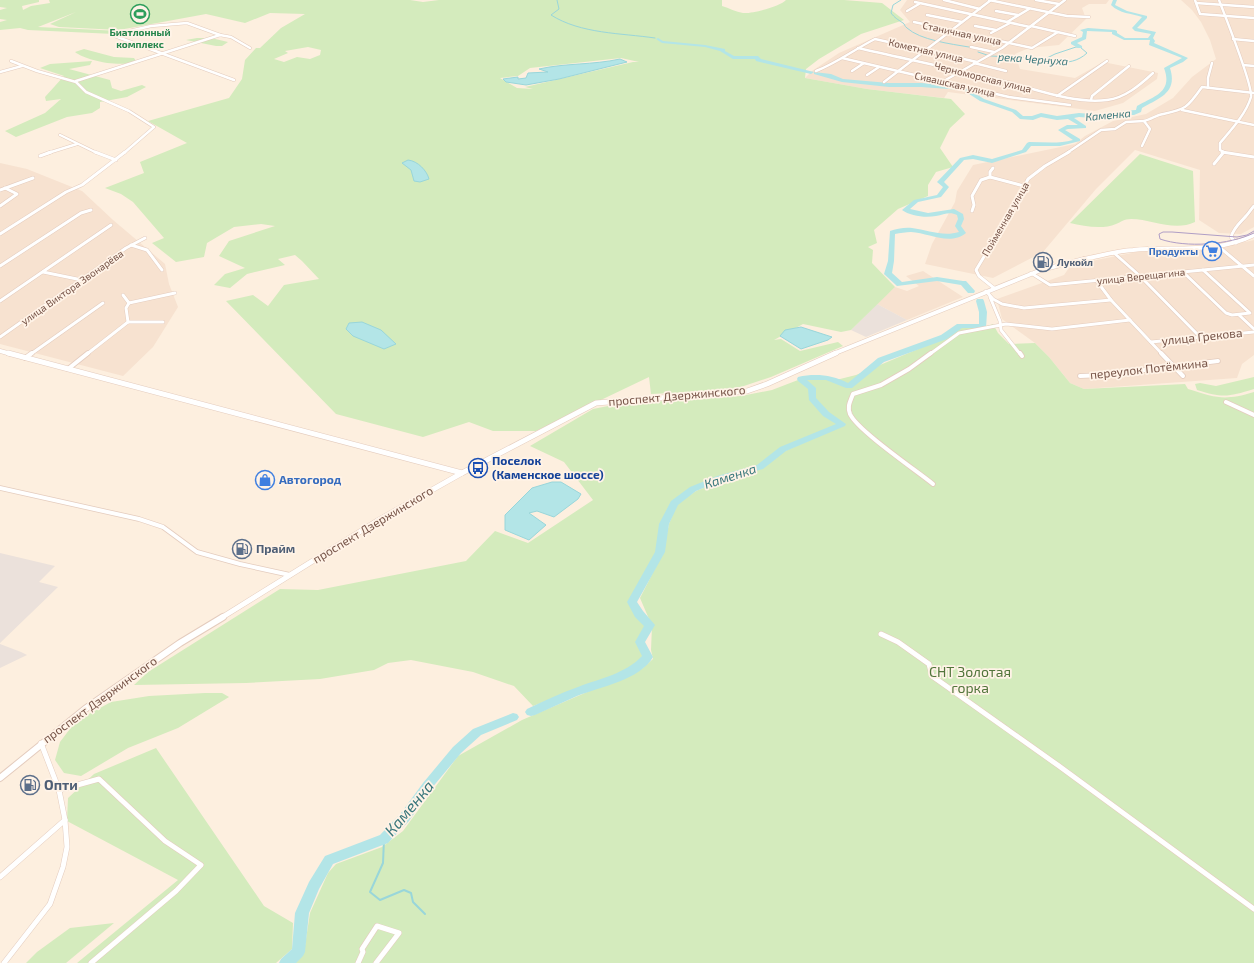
<svg xmlns="http://www.w3.org/2000/svg" width="1254" height="963" viewBox="0 0 1254 963" font-family="'Exo 2',sans-serif">
  <style>
    .residential { fill: #f7e2d0 }
    .industrial { fill: #ebe1db }
    .green { fill: #d4ebbd; fill-rule: evenodd }
    .water { fill: #b3e5e7; stroke: #99d6da }
    .lines { fill: none; stroke-linecap: round; stroke-linejoin: round }
    .stream-far1 { stroke: #99d6da; stroke-width: 1 }
    .stream { stroke: #99d6da; stroke-width: 2 }
    .river { fill: #b3e5e7; fill-rule: evenodd }
    .minor-far3-casing { stroke: #e4ccbe; stroke-width: 3.5 }
    .minor-far2-casing { stroke: #e4ccbe; stroke-width: 4 }
    .minor-far1-casing { stroke: #e4ccbe; stroke-width: 5.5 }
    .minor-casing { stroke: #e4ccbe; stroke-width: 6 }
    .tertiary-far2-casing { stroke: #e4ccbe; stroke-width: 5 }
    .tertiary-far1-casing { stroke: #e4ccbe; stroke-width: 6 }
    .tertiary-casing { stroke: #e4ccbe; stroke-width: 8 }
    .secondary-casing { stroke: #e9ccba; stroke-width: 5 }
    .minor-far3 { stroke: #fff; stroke-width: 2.5 }
    .minor-far2 { stroke: #fff; stroke-width: 3 }
    .minor-far1 { stroke: #fff; stroke-width: 4 }
    .minor { stroke: #fff; stroke-width: 5 }
    .tertiary-far2 { stroke: #fff; stroke-width: 4 }
    .tertiary-far1 { stroke: #fff; stroke-width: 5 }
    .tertiary { stroke: #fff; stroke-width: 6 }
    .secondary { stroke: #fff; stroke-width: 4 }
    .tram { stroke: #b09ec6; stroke-width: 1 }
    .labels { text-anchor: middle; stroke-width: 3.5; stroke-linejoin: round; paint-order: stroke }
    .far-leisure-label { font-size: 10px; font-weight: bold; fill: #27864d; stroke: #fff3e7 }
    .far-street-label { font-size: 10px; fill: #755246; stroke: #fff3e7 }
    .far-shop-label { font-size: 10px; font-weight: bold; fill: #366cbe; stroke: #fff3e7; text-anchor: end }
    .far-service-label { font-size: 10px; font-weight: bold; fill: #4e5e75; stroke: #fff3e7; text-anchor: start }
    .far-water-label { font-size: 11px; font-style: italic; fill: #39777c; stroke: #fff3e7 }
    .street-label { font-size: 12px; fill: #755246; stroke: #fff3e7 }
    .transit-label { font-size: 12px; font-weight: bold; fill: #164399; stroke: #fff3e7; text-anchor: start }
    .shop-label { font-size: 12px; font-weight: bold; fill: #366cbe; stroke: #fff3e7; text-anchor: start }
    .service-label { font-size: 12px; font-weight: bold; fill: #4e5e75; stroke: #fff3e7; text-anchor: start }
    .water-label { font-size: 13px; font-style: italic; fill: #39777c; stroke: #fff3e7 }
    .near-park-label { font-size: 14px; fill: #52753b; stroke: #fff3e7 }
    .near-service-label { font-size: 14px; font-weight: bold; fill: #4e5e75; stroke: #fff3e7; text-anchor: start }
    .near-water-label { font-size: 16px; font-style: italic; fill: #39777c; stroke: #fff3e7 }
  </style>
  <rect width="100%" height="100%" fill="#fdefdf"/>
  <g class="residential">
    <path d="M907 0H1109L1106 4H1089L1082 8 1086 19 1059 45 1029 48 1015 54 1020 69 1075 78 1103 62 1158 73 1157 79 1123 103 1095 111 948 92 944 98 867 89 805 78 812 71 839 53 910 22 900 10Z"/>
    <path d="M1181 0H1254V227L1241 234 1219 233 1199 220 1200 170 1135 150 1096 189 1043 252 993 278 925 264 932 244 955 202 957 191 973 165 1075 144 1085 136 1113 121 1146 114 1173 98 1192 77 1216 59 1210 40 1201 22 1192 10Z"/>
    <path d="M0 163 27 169 82 191 113 220 165 264 169 284 178 307 153 347 123 376 0 344Z"/>
    <path d="M1254 240V355L1242 364 1237 378 1084 389 1070 383 1049 357 1035 343 1002 319 997 299 1064 275 1071 265 1137 252 1228 246Z"/>
    <path d="M923 271 963 297 907 320 877 304 895 287 907 291 919 286 906 276Z"/>
  </g>
  <g class="industrial">
    <path d="M877 304 907 320 866 337 851 330Z"/>
    <path d="M0 553 55 566 39 582 58 587 0 643Z"/>
    <path d="M0 644 21 652 27 655 0 668Z"/>
  </g>
  <g class="green">
    <path d="M0 0H39V2L22 6 23 10 31 6 50 3 49 0H410L423 2 439 0H722V6C729 8 736 12 743 13 752 14 781 6 786 0H844L882 3 904 20 861 34 819 59 806 69 805 78 867 89 951 99 965 114 950 128 940 148 953 167 936 172 928 185V196L898 209 874 230 877 243 868 247 873 250 872 263 895 287 851 330 841 332 803 324 774 340 781 339 800 351 838 342 843 346 771 377 732 390 651 394 649 377 536 431H493L469 422 423 437 336 414 226 301 253 295 268 306 284 285 319 279 302 261 295 255 278 259 285 265 247 274 230 288 214 285 225 274 245 268 219 256 229 241 275 226 261 224 234 227 207 243 204 257 176 262 152 243 164 238 133 202 121 194 105 188 144 173 140 162 187 143 148 121 229 98 242 79 245 60 256 48H260L281 28 305 14 270 13 245 23 206 14 119 30 59 27 50 24 76 12 38 27 120 31 114 34 28 30 20 28 0 30V22L7 20 0 19V10L7 8 0 7ZM308 47 321 50 320 55 310 59 297 57 284 62 274 59 288 53 285 51ZM621 58 639 62H633L525 87 533 89 517 88 500 78 518 76 530 68Z"/>
    <path d="M197 38H211L228 42 222 46H216L186 40Z"/>
    <path d="M84 49 114 57 134 58 136 61C123 68 86 61 75 52Z"/>
    <path d="M92 61 90 65 69 69 110 80 112 88 121 91 142 85 146 87 127 97 100 102V108L92 113 67 117 16 137 5 131 45 113 61 99 46 101 45 97 64 76 40 68 50 64Z"/>
    <path d="M1140 154 1193 171 1195 222C1174 232 1152 219 1131 219 1124 219 1121 222 1116 224 1102 230 1084 226 1070 223Z"/>
    <path d="M993 324 998 333 1009 344 1035 343 1049 357 1070 383 1084 389 1185 384 1188 389C1217 398 1224 401 1254 392V963H292L304 952 310 913 328 873 336 864 382 847 403 831 458 756 522 720 643 668 653 659 651 650 652 626 640 598 663 553 669 524 677 504 696 491 722 480 762 468 785 451 844 425 827 413 814 397V388L805 380 840 379 856 375 923 347 960 325 987 326Z"/>
    <path d="M1254 377V389C1228 397 1223 398 1197 390L1195 384 1200 383 1216 386Z"/>
    <path d="M798 380 809 388 810 398 824 415 838 424 781 448 759 466 718 477 690 488 672 502 662 524 658 552 630 601 637 616 647 625 638 643 645 657 640 663 622 672 533 706 514 686 473 672 411 660 388 663 374 670 320 679 246 683 134 685 148 672 280 589 318 590 466 561 495 531 528 543 593 500 564 462 530 446 593 409 618 404 741 396 772 390Z"/>
    <path d="M205 693H222L229 697 178 728 128 748 81 776 64 773 55 760 60 742 76 721 111 702 149 696Z"/>
    <path d="M156 748 264 906 293 923 292 949 276 963H77L178 880 67 821 68 798 94 774Z"/>
    <path d="M114 923 66 963H26L37 952 70 928Z"/>
  </g>
  <g class="water">
    <path d="M620 59 627 62 559 79 526 85 506 82 503 79 518 77V79L526 78 528 73 548 72 539 69C565 63 593 65 620 59Z"/>
    <path d="M408 160C418 161 427 171 429 179L420 182 414 181 411 170 402 163Z"/>
    <path d="M362 322 381 330 396 344 384 349 353 336 346 329 349 323Z"/>
    <path d="M801 327 832 337 828 340 801 349 780 336 785 330Z"/>
    <path d="M552 482H561L581 494 578 499 554 517 537 511 529 513 546 525 529 540 505 530V515L532 488Z"/>
  </g>
  <g class="lines">
    <g class="stream-far1">
      <path d="M557 0 559 9 551 15C581 34 621 33 655 38"/>
      <path d="M901 0 893 5 891 13C895 18 897 19 903 23 905 24 904 26 907 28 920 40 951 44 969 47"/>
      <path d="M978 52 987 55"/>
      <path d="M991 56C1001 57 1012 56 1022 57 1044 59 1069 70 1087 53L1080 47H1076L1055 54 1043 60"/>
    </g>
    <path class="stream" d="M384 839 383 863 370 892 380 900 404 890 411 893 413 902 425 914"/>
    <g class="river">
      <path d="M1113 0H1117L1115 5 1127 11 1147 16V18L1137 28 1156 32 1153 38 1155 41 1154 43 1188 58 1183 62 1170 68C1178 93 1159 98 1142 108L1141 112 1134 115H1120L1105 119 1079 117 1074 118 1086 126V128L1068 129 1065 130 1080 139V141L1060 146H1031L1026 152 992 163 973 159 964 160 944 182 949 187 941 197 918 202 910 209 928 213 954 209 963 214 964 219 961 226 966 233C950 246 929 233 911 232 906 232 900 233 895 234L894 261 892 273 902 282 937 277 963 281H966L975 291 974 293H968L961 285 937 281 897 286 884 274 888 261 890 231C896 229 905 227 912 228 928 230 943 237 959 232L955 226 958 219 957 215C949 211 944 215 936 216 925 218 910 216 902 210L914 200 937 195 943 187 937 182 960 158 973 155 992 159 1022 150 1027 143 1029 142C1044 142 1059 144 1073 140L1058 130 1067 125H1078L1068 119 1057 120 1041 117 1033 120 1020 119 1012 112 980 101 963 90 921 87H889L842 82 814 74V72L831 74 843 79 889 83H921L964 86 984 99 1016 110 1023 116H1032L1041 113 1057 116 1079 113 1105 115 1120 111 1136 110 1137 106C1155 96 1173 92 1164 68L1182 58 1149 45 1150 40H1124L1112 34V32L1087 31 1086 39 1077 43 1082 46V48H1078L1071 44V42L1082 37 1083 32 1080 30 1088 28 1115 30 1117 31V33L1125 38H1148L1151 34 1135 31 1132 28 1142 17C1131 13 1120 14 1111 5Z"/>
      <path d="M658 38 663 41 705 45 725 49V51L734 56H758L761 59 814 72 811 74 756 61 755 59H733L720 51 705 47 662 43 656 39Z"/>
      <path d="M977 299H983L984 301 987 312 986 328H962L947 339 884 362 852 388H846L826 380H807L816 388V398L829 412 846 424 845 426 786 451 763 469 723 480 696 491 678 505 669 524 665 552 637 602 643 611 655 625 645 642 653 657C640 680 600 687 577 696 563 702 549 709 535 715L531 716 527 715 525 712 527 709C544 701 561 693 578 687 601 678 625 674 642 656L635 642 644 626 635 617 627 602 655 552 659 524 671 501 690 487 717 476 757 465 780 447 836 424 823 416 809 400 808 389 798 381 797 379 798 377C816 373 832 375 848 383L878 358 941 335 957 324H979V312L976 301Z"/>
      <path d="M513 713 517 714 519 717 517 720 481 735 461 753 431 789 409 821 388 843 333 864 319 889 309 913 305 952 303 956 296 963H279L281 959 292 949 295 913 309 882 325 856 380 835 401 813 423 783 453 747 473 729Z"/>
    </g>
    <defs>
      <g id="minor-far3">
        <path d="M944 0 980 9"/>
        <path d="M989 0 1067 16 1089 17"/>
        <path d="M1036 0 1059 4"/>
        <path d="M1195 0 1200 14 1254 18"/>
        <path d="M1219 0C1225 16 1253 85 1251 97 1246 114 1231 130 1220 143V150L1226 153"/>
        <path d="M915 2 1030 27"/>
        <path d="M1196 3 1254 7"/>
        <path d="M907 11 919 4"/>
        <path d="M996 11 1018 15"/>
        <path d="M927 15 962 22"/>
        <path d="M914 22 1032 48 1058 32"/>
        <path d="M1007 22 1029 9"/>
        <path d="M975 26 996 30"/>
        <path d="M1031 26 1075 36"/>
        <path d="M991 33 1010 23"/>
        <path d="M220 35 187 23 151 26 112 35 234 80"/>
        <path d="M1233 39 1254 41"/>
        <path d="M971 47 994 52"/>
        <path d="M858 48C906 59 955 69 1003 81 1036 89 1072 104 1107 100 1125 98 1140 85 1153 73"/>
        <path d="M842 58 1009 97 1070 105"/>
        <path d="M11 61 37 71 76 82 86 92 129 111 154 127 124 153"/>
        <path d="M974 63 1006 71"/>
        <path d="M1243 65 1254 66"/>
        <path d="M816 71C837 63 855 49 875 39L977 62"/>
        <path d="M852 71 864 63"/>
        <path d="M0 72 22 66"/>
        <path d="M867 75 879 67"/>
        <path d="M76 81 220 35 231 37 250 48"/>
        <path d="M884 82 991 0"/>
        <path d="M942 82 1002 48 1065 0"/>
        <path d="M1208 88V78L1212 63"/>
        <path d="M1057 96 1107 61"/>
        <path d="M1091 100 1092 96 1129 66"/>
        <path d="M1182 110 1254 125"/>
        <path d="M60 135 97 153"/>
        <path d="M1142 146 1150 129 1144 121C1149 120 1154 117 1159 115 1185 109 1186 110 1202 87L1254 93"/>
        <path d="M48 153 77 144"/>
        <path d="M1067 153 1101 130 1115 129 1126 122 1144 121"/>
      </g>
      <g id="minor-far2">
        <path d="M95 152 116 160"/>
        <path d="M1222 152 1254 157"/>
        <path d="M40 156 51 152"/>
        <path d="M1214 164 1223 153"/>
        <path d="M990 177 1024 186"/>
        <path d="M0 190 33 178"/>
        <path d="M0 206 17 194 5 188"/>
        <path d="M972 211 974 205 972 196 981 180 990 177V172L993 168"/>
        <path d="M0 234 66 192 82 185 125 152"/>
        <path d="M1236 243 1231 237C1234 227 1240 223 1246 216 1249 213 1251 209 1254 206"/>
        <path d="M131 245 147 250 162 270"/>
        <path d="M1218 246 1254 276"/>
        <path d="M1114 253 1140 276 1201 338"/>
        <path d="M0 266 81 213 91 210"/>
        <path d="M43 272 82 280"/>
        <path d="M1183 272 1226 313 1232 315 1250 313 1203 270"/>
        <path d="M1031 273 1050 285 1254 265"/>
        <path d="M1096 280 1111 300 1162 354"/>
        <path d="M994 288 979 276 976 270 1012 210 1028 179 1045 166 1069 152"/>
        <path d="M986 291 993 299 1002 304 1024 308 1111 300"/>
        <path d="M123 295 129 303"/>
        <path d="M990 297 1000 321 1001 330 1020 354"/>
        <path d="M0 301 111 225"/>
        <path d="M129 303 175 293"/>
        <path d="M1239 315 1254 329"/>
        <path d="M128 322H163"/>
        <path d="M0 337 126 248 145 238"/>
        <path d="M1151 342 1254 332"/>
        <path d="M31 354 103 303"/>
        <path d="M87 354 128 322 126 308 129 303"/>
        <path d="M930 354 959 333 1006 324 1052 329 1130 320"/>
      </g>
      <g id="minor-far1">
        <path d="M931 353 909 369 881 385 853 394C850 402 847 406 850 414 857 430 917 471 933 484"/>
        <path d="M1020 353 1022 356"/>
        <path d="M1161 353 1183 376"/>
        <path d="M25 358 32 353"/>
        <path d="M68 369 88 353"/>
        <path d="M1080 376 1104 375 1218 361"/>
        <path d="M1226 402 1254 415"/>
        <path d="M0 488 139 519 163 527 197 552 240 564 290 575"/>
      </g>
      <g id="minor">
        <path d="M881 634 898 642 929 664 932 676 1059 766 1254 909"/>
        <path d="M59 790 99 779 165 841 201 865 176 891 91 963"/>
        <path d="M0 877 65 820"/>
        <path d="M4 963 50 904 63 867 67 847 65 820 59 790 41 743"/>
        <path d="M358 963 363 952 362 949 377 926 399 933 376 963"/>
      </g>
      <g id="tertiary-far2">
        <path d="M0 351 11 354"/>
        <path d="M833 354 1041 270 1084 259"/>
      </g>
      <g id="tertiary-far1">
        <path d="M8 353 462 473"/>
        <path d="M221 618 377 521 462 473 596 403 747 391 767 384 836 353"/>
      </g>
      <path id="tertiary" d="M0 778 85 709 180 643 223 617"/>
      <path id="secondary" d="M1084 259C1100 256 1116 251 1133 250 1173 246 1217 254 1254 235"/>
    </defs>
    <use href="#minor-far3" class="minor-far3-casing"/>
    <use href="#minor-far2" class="minor-far2-casing"/>
    <use href="#minor-far1" class="minor-far1-casing"/>
    <use href="#minor" class="minor-casing"/>
    <use href="#tertiary-far2" class="tertiary-far2-casing"/>
    <use href="#tertiary-far1" class="tertiary-far1-casing"/>
    <use href="#tertiary" class="tertiary-casing"/>
    <use href="#secondary" class="secondary-casing"/>
    <use href="#minor-far3" class="minor-far3"/>
    <use href="#minor-far2" class="minor-far2"/>
    <use href="#minor-far1" class="minor-far1"/>
    <use href="#minor" class="minor"/>
    <use href="#tertiary-far2" class="tertiary-far2"/>
    <use href="#tertiary-far1" class="tertiary-far1"/>
    <use href="#tertiary" class="tertiary"/>
    <use href="#secondary" class="secondary"/>
    <path class="tram" d="M1254 231 1247 235 1237 237 1172 232H1163L1159 234 1160 239C1186 248 1229 245 1254 233"/>
  </g>
  <defs>
    <symbol id="stadium-ring" viewBox="-11 -11 22 22"><circle r="9.5" fill="#fff3e7" stroke="#2e9e5b" stroke-width="1.5"/><path d="M0-5a6.5 5 0 1 0 0 10a6.5 5 0 1 0 0-10ZM-3.5-1.8h7v3.6h-7Z" fill="#2e9e5b"/></symbol>
    <symbol id="supermarket-ring" viewBox="-11 -11 22 22"><circle r="9.5" fill="#fff3e7" stroke="#3f7fe0" stroke-width="1.5"/><path d="M-6-5.5h2.5l.6 2H6L4.5 2H-2.5L-4.4-4H-6ZM-1.5 3.2a1.3 1.3 0 1 0 .1 0ZM3 3.2a1.3 1.3 0 1 0 .1 0Z" fill="#3f7fe0"/></symbol>
    <symbol id="fuel-ring" viewBox="-11 -11 22 22"><circle r="9.5" fill="#fff3e7" stroke="#5c6f8a" stroke-width="1.5"/><path d="M-5.5-6h7V0h2V4h1.3V-2.5L3-4.5l.8-.8L6-3V5H2.5V1h-1V6h-7ZM-4.2-4.7v3.2H.2V-4.7Z" fill="#5c6f8a"/></symbol>
    <symbol id="bus-ring" viewBox="-11 -11 22 22"><circle r="9.5" fill="#fff3e7" stroke="#1a4fb4" stroke-width="1.5"/><path d="M-5-6H5V4H4V6H2V4H-2V6H-4V4H-5ZM-3.5-4V0h7V-4ZM-3.5 1.2v1.5H-2V1.2ZM2 1.2v1.5H3.5V1.2Z" fill="#1a4fb4"/></symbol>
    <symbol id="shop-ring" viewBox="-11 -11 22 22"><circle r="9.5" fill="#fff3e7" stroke="#3f7fe0" stroke-width="1.5"/><path d="M-5-2.5h2.3a2.7 3.5 0 0 1 5.4 0H5L5.5 6h-11ZM-1.5-2.5h3a1.5 2.3 0 0 0-3 0Z" fill="#3f7fe0"/></symbol>
  </defs>
  <g fill-rule="evenodd">
    <use href="#stadium-ring" x="129" y="3" width="22" height="22"/>
    <use href="#supermarket-ring" x="1201" y="240" width="22" height="22"/>
    <use href="#fuel-ring" x="1032" y="251" width="22" height="22"/>
    <use href="#bus-ring" x="467" y="457" width="22" height="22"/>
    <use href="#shop-ring" x="254" y="469" width="22" height="22"/>
    <use href="#fuel-ring" x="231" y="538" width="22" height="22"/>
    <use href="#fuel-ring" x="19" y="774" width="22" height="22"/>
  </g>
  <g class="labels">
    <g class="far-leisure-label">
      <text x="140" y="36">Биатлонный<tspan x="140" dy="12">комплекс</tspan></text>
    </g>
    <g class="far-street-label">
      <text transform="translate(962 33) rotate(12)" y="4">Станичная улица</text>
      <text transform="translate(926 50) rotate(13)" y="4">Кометная улица</text>
      <text transform="translate(983 77) rotate(14)" y="4">Черноморская улица</text>
      <text transform="translate(955 84) rotate(13)" y="4">Сивашская улица</text>
      <text transform="translate(1005 219) rotate(-60)" y="4">Пойменная улица</text>
      <text transform="translate(1141 276) rotate(-6)" y="4">улица Верещагина</text>
      <text transform="translate(72 287) rotate(-35)" y="4">улица Виктора Звонарёва</text>
    </g>
    <g class="far-shop-label">
      <text x="1198" y="255">Продукты</text>
    </g>
    <g class="far-service-label">
      <text x="1057" y="266">Лукойл</text>
    </g>
    <g class="far-water-label">
      <text transform="translate(1033 59) rotate(4)" y="4">река Чернуха</text>
      <text transform="translate(1108 115) rotate(-5)" y="4">Каменка</text>
    </g>
    <g class="street-label">
      <text transform="translate(1202 337) rotate(-6)" y="4">улица Грекова</text>
      <text transform="translate(1149 369) rotate(-6)" y="4">переулок Потёмкина</text>
      <text transform="translate(677 396) rotate(-5)" y="4">проспект Дзержинского</text>
      <text transform="translate(373 525) rotate(-31)" y="4">проспект Дзержинского</text>
      <text transform="translate(100 700) rotate(-36)" y="4">проспект Дзержинского</text>
    </g>
    <g class="transit-label">
      <text x="492" y="465">Поселок<tspan x="492" dy="14">(Каменское шоссе)</tspan></text>
    </g>
    <g class="shop-label">
      <text x="279" y="484">Автогород</text>
    </g>
    <g class="service-label">
      <text x="256" y="553">Прайм</text>
    </g>
    <g class="water-label">
      <text transform="translate(730 476) rotate(-18)" y="5">Каменка</text>
    </g>
    <g class="near-park-label">
      <text x="970" y="677">СНТ Золотая<tspan x="970" dy="16">горка</tspan></text>
    </g>
    <g class="near-service-label">
      <text x="44" y="790">Опти</text>
    </g>
    <g class="near-water-label">
      <text transform="translate(409 808) rotate(-50)" y="6">Каменка</text>
    </g>
  </g>
</svg>
